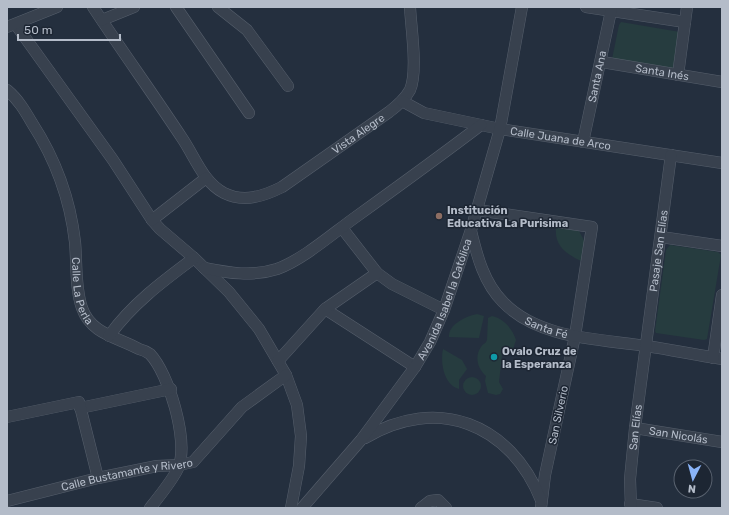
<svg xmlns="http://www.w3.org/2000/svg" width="729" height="515" viewBox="0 0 729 515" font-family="Rubik,sans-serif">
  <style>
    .green { fill: #263c3f }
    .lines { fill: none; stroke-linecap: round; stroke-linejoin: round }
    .minor-casing { stroke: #565f6c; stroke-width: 12 }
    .minor { stroke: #38414e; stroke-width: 11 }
    .education-dot { fill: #8d6e63; stroke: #1d2633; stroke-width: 1.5 }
    .culture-dot { fill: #0f9aa8; stroke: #1d2633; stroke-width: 1.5 }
    .labels { text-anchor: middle; stroke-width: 3; stroke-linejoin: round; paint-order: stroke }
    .street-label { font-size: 11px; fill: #b4bcc9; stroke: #1d2633 }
    .poi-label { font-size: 11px; font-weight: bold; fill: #b4bcc9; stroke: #1d2633; text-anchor: start }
  </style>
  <rect width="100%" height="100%" fill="#242f3e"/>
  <g class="green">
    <path d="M621 22 680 32 675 69 612 59 619 25Z"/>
    <path d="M556 227 579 231 586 244 583 262C566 254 554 246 556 227Z"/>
    <path d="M670 245 718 252 721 255 707 339 704 340 656 333 655 331 666 250Z"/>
    <path d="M477 314 484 316 479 338 449 337C448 324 467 316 477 314Z"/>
    <path d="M492 316C504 319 512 328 516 340L513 349 502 355 499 382 503 389 500 394 496 395 488 393 485 381 486 376C478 369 474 357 481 347 483 343 485 345 487 340L488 318Z"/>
    <path d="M443 349 462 360 467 369 459 380V389C444 385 440 363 443 349Z"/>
    <circle cx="472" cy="386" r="9"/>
  </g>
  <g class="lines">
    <defs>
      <g id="minor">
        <path id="s1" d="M93 7C122 51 153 94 182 138 195 157 203 182 224 193 244 203 264 196 282 187L389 112C397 106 405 99 410 90 418 71 411 28 410 7"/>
        <path d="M176 7 249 113"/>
        <path d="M218 7 247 30 288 86"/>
        <path d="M586 7 685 22"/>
        <path d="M102 20 134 7"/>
        <path d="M16 25 113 160 152 220 160 229 194 258 229 292 259 329 286 375 297 405 301 436 299 466 291 508"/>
        <path d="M7 27 57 7"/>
        <path id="s2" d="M602 62 722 82"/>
        <path d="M678 75 687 7"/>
        <path id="s3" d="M7 90C18 99 25 111 32 123 56 160 70 198 75 242 77 263 75 288 82 308 91 334 117 337 139 349 143 350 147 352 150 354 169 374 188 439 179 466 175 477 158 498 150 508"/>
        <path id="s4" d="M402 101 424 113 500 129 722 163"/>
        <path id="s5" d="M583 142 611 11"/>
        <path d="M477 210 592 227 575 336 545 475 541 508"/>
        <path d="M152 220 206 178"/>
        <path d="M342 228 377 273 392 284 444 310"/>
        <path id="s6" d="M471 231C477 256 484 283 503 302 538 339 600 339 647 346 672 350 697 355 722 359"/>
        <path d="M661 237 722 246"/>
        <path d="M204 268C229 273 252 277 277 269 302 260 331 235 353 219 396 188 439 157 481 125"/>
        <path d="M325 309 415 367"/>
        <path d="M109 336C132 304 163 281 194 258"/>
        <path d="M713 358 722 295"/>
        <path d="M278 361 325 309 377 273"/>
        <path d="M80 408 171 389"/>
        <path d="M7 417 79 402 98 478"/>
        <path id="s7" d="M635 428 722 442"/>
        <path d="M365 438C437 395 510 423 541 500"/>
        <path id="s8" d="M7 501 98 478 157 466 179 465 193 462 242 407 286 375"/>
        <path d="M630 504 657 508"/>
        <path id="s9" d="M302 508 361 440 415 367 430 342 444 310 471 230 500 129 522 7"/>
        <path d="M421 508 430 501 438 500 446 508"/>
        <path id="s10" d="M631 508 630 479 635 428 671 155"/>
      </g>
    </defs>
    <use href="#minor" class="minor-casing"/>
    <use href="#minor" class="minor"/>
  </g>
  <circle class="education-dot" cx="439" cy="216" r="4"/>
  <circle class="culture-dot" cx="494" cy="357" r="4"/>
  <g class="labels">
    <g class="street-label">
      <text dy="4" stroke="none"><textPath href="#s2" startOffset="61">Santa Inés</textPath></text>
      <text dy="4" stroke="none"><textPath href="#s5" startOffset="67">Santa Ana</textPath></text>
      <text dy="4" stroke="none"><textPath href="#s1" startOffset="382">Vista Alegre</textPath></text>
      <text dy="4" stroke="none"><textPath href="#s4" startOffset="164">Calle Juana de Arco</textPath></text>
      <text dy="4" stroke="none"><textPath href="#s10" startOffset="259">Pasaje San Elías</textPath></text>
      <text dy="4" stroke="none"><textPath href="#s3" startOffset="219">Calle La Perla</textPath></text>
      <text dy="4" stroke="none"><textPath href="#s9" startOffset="255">Avenida Isabel la Católica</textPath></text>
      <text dy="4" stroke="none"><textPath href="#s6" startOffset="130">Santa Fé</textPath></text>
      <text transform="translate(558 415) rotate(-78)" y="4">San Silverio</text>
      <text dy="4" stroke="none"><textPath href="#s10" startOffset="81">San Elías</textPath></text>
      <text dy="4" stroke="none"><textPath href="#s7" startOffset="44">San Nicolás</textPath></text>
      <text dy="4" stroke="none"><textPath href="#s8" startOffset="123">Calle Bustamante y Rivero</textPath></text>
    </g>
    <g class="poi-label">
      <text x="447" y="214">Institución<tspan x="447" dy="13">Educativa La Purisima</tspan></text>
      <text x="502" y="355">Ovalo Cruz de<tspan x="502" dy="13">la Esperanza</tspan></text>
    </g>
  </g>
  <rect width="729" height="515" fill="none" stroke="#b4bcc9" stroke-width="16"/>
  <g transform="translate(693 479) rotate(186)"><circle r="19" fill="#1d2633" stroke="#59626f"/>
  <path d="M0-3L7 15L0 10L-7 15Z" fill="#8ab4f8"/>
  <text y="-6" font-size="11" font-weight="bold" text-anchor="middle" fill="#b4bcc9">N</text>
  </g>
  <path d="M18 34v6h102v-6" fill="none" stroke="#b4bcc9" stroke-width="2"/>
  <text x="24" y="34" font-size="12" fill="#b4bcc9" stroke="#1d2633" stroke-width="3" paint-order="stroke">50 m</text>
</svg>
